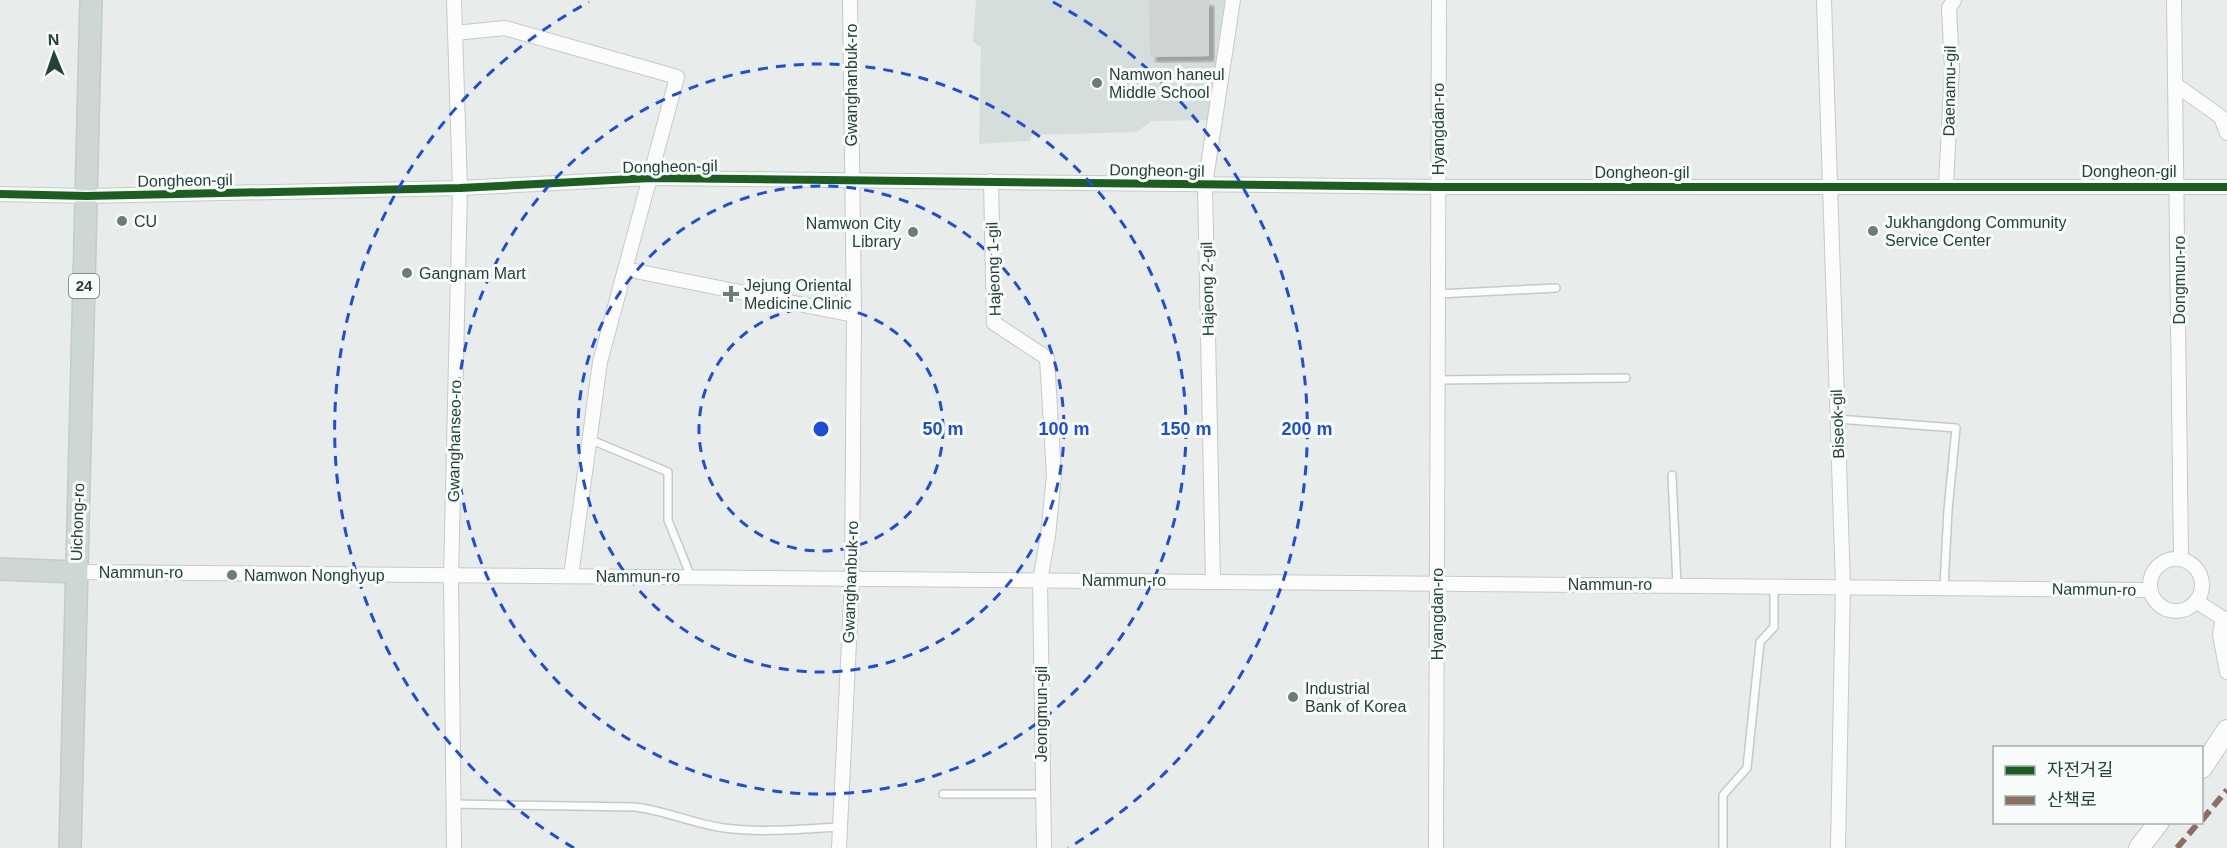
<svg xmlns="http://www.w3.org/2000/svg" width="2227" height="848" viewBox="0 0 2227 848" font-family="Helvetica,'Noto Sans KR',sans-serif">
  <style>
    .built { fill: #d6dedb }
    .building { fill: #cfd4d2; filter: url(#shadow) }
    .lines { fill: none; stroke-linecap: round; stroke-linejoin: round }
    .lane-casing { stroke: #c5cac8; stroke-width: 10 }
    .street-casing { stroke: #c5cac8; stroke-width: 16 }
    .secondary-casing { stroke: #c3cbc8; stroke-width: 22 }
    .primary-casing { stroke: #c3ccc9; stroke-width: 24 }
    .lane { stroke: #fcfcfc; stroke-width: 7 }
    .street { stroke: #fcfcfc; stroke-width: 14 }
    .secondary { stroke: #fcfcfc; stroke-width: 20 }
    .primary { stroke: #cfd7d5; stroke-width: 21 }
    .quiet { stroke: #8d6e63; stroke-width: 6; stroke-dasharray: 12 6; stroke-linecap: butt }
    .cycleway-casing { stroke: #f7fbf9; stroke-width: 11 }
    .cycleway { stroke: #1b5e20; stroke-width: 8 }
    .ring { fill: none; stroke: #1d4ed8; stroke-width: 3; stroke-dasharray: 10 8 }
    .poi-dot { fill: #697e78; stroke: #f7fbf9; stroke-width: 2 }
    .labels { text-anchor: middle; stroke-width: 6; stroke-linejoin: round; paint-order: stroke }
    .shield { fill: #f7fbf9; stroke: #637a73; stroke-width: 1.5 }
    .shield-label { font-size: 15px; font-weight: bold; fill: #24423a }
    .poi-label { font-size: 16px; fill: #24423a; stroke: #f7fbf9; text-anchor: start }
    .street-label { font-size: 16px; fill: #24423a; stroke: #f7fbf9 }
    .centre { fill: #1d4ed8; stroke: #f7fbf9; stroke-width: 3 }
    .ring-label { font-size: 18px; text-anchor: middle; font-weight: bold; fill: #1d4ed8; stroke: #f7fbf9; stroke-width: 6; stroke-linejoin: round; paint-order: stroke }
  </style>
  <defs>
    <filter id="shadow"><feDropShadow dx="5.5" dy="5.5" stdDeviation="1.5" flood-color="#0004"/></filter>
  </defs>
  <rect width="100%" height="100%" fill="#e8edeb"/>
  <path class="built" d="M976 0H1227L1209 120 1151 121 1137 132 1032 135 1030 141 979 144 981 47 973 42Z"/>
  <path class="building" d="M1149 0H1209V56L1150 57Z"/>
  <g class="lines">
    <defs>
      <g id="lane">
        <path d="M1438 294 1556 288"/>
        <path d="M1437 380 1626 378"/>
        <path d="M1837 419 1956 428 1948 510 1944 587"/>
        <path d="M589 439 668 472V520L691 577"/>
        <path d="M1672 475 1677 585"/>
        <path d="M943 794H1041"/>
        <path d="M452 804 634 807C665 810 693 824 724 828 761 833 801 829 839 827"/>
        <path d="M1723 848V795L1747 768 1760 642 1774 627V586"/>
      </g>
      <g id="street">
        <path d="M454 0 460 188 451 577 454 848"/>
        <path d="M1824 0 1843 586 1838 848"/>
        <path d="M2174 0 2181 559"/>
        <path d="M455 33 505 28 677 77 600 362 571 576"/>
        <path d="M2176 85 2221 117 2227 133"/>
        <path d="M991 181 994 323 1047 358 1054 475 1048 536 1040 580 1044 848"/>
        <path d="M1946 185 1952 68 1949 8 1954 0"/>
        <path d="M0 194 86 196 460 188 651 178 1438 187H2227"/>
        <path d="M625 269 854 315"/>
        <circle cx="2176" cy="585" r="26"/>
        <path d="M76 572 2150 590"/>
        <path d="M1213 581 1205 185 1233 0"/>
        <path d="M2196 601 2227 621"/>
        <path d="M2223 618 2220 635 2227 672"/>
        <path d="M839 848 852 580 854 315 850 0"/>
        <path d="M1436 848 1439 0"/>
      </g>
      <g id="secondary">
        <path d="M2202 768 2227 730"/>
        <path d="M2139 848 2159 822"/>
      </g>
      <g id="primary">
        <path d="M0 569 76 572"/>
        <path d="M70 848 91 0"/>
      </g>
    </defs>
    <use href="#lane" class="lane-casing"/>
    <use href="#street" class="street-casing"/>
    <use href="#secondary" class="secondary-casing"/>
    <use href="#primary" class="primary-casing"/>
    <use href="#lane" class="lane"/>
    <use href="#street" class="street"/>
    <use href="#secondary" class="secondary"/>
    <use href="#primary" class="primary"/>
    <g class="quiet">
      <path d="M2202 820 2227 790"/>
      <path d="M2177 848 2199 822"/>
    </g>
    <defs>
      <path id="cycleway" d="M0 194 86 196 460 188 651 178 1438 187H2227"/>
    </defs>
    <use href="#cycleway" class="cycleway-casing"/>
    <use href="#cycleway" class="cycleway"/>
  </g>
  <g class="ring">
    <circle cx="821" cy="429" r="122"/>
    <circle cx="821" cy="429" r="243"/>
    <circle cx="821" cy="429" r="365"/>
    <path d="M574 848A486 486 0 0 1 589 2M1053 2A486 486 0 0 1 1068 848"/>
  </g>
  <g class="poi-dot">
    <circle cx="1097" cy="83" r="6"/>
    <circle cx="122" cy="221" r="6"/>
    <circle cx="1873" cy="231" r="6"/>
    <circle cx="913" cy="232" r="6"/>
    <circle cx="407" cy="273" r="6"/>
    <path d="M728 285h6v6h6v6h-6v6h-6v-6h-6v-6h6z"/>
    <circle cx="232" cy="575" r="6"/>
    <circle cx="1293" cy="697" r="6"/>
  </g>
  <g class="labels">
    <rect class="shield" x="69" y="274" width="30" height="24" rx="4.5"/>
    <g class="shield-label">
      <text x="84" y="291">24</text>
    </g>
    <g class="poi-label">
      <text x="1109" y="80">Namwon haneul<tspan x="1109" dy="18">Middle School</tspan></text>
      <text x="134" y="227">CU</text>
      <text x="1885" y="228">Jukhangdong Community<tspan x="1885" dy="18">Service Center</tspan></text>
      <text x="901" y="229" text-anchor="end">Namwon City<tspan x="901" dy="18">Library</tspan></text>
      <text x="419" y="279">Gangnam Mart</text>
      <text x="744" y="291">Jejung Oriental<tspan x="744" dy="18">Medicine Clinic</tspan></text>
      <text x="244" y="581">Namwon Nonghyup</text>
      <text x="1305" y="694">Industrial<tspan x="1305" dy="18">Bank of Korea</tspan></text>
    </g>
    <g class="street-label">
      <text transform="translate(851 85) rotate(-90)" y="6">Gwanghanbuk-ro</text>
      <text transform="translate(1949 91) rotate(-89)" y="6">Daenamu-gil</text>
      <text transform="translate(1438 129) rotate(-90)" y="6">Hyangdan-ro</text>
      <text transform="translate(670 166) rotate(-1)" y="6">Dongheon-gil</text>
      <text transform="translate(1157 170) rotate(1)" y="6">Dongheon-gil</text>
      <text x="2129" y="177">Dongheon-gil</text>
      <text x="1642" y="178">Dongheon-gil</text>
      <text transform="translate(185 180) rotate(-1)" y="6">Dongheon-gil</text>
      <text transform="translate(993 269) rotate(-92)" y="6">Hajeong 1-gil</text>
      <text transform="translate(2179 280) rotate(-90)" y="6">Dongmun-ro</text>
      <text transform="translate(1207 289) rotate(-91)" y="6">Hajeong 2-gil</text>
      <text transform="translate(1837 424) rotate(-92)" y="6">Biseok-gil</text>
      <text transform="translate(454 441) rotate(-89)" y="6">Gwanghanseo-ro</text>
      <text transform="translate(77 522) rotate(-88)" y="6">Uichong-ro</text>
      <text x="141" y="578">Nammun-ro</text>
      <text x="638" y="582">Nammun-ro</text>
      <text x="1124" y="586">Nammun-ro</text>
      <text transform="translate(850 582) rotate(-88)" y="6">Gwanghanbuk-ro</text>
      <text x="1610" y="590">Nammun-ro</text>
      <text transform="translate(2094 589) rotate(1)" y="6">Nammun-ro</text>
      <text transform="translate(1437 614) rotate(-90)" y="6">Hyangdan-ro</text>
      <text transform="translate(1041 714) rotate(-90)" y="6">Jeongmun-gil</text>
    </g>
  </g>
  <circle cx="821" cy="429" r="9" class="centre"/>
  <g class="ring-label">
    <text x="943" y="435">50 m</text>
    <text x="1064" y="435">100 m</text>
    <text x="1186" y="435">150 m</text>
    <text x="1307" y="435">200 m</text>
  </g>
  <rect x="1993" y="746" width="210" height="78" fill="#f7fbf9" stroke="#a3b1ad" stroke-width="1.5"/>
  <rect x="2005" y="766" width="30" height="9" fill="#1b5e20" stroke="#a3b1ad" stroke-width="1.5"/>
  <text x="2047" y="776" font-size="18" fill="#24423a">자전거길</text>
  <rect x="2005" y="796" width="30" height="9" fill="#8d6e63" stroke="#a3b1ad" stroke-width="1.5"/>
  <text x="2047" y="806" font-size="18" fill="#24423a">산책로</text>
  <g transform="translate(54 54) rotate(358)" stroke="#f7fbf9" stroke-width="4.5" paint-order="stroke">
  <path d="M0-4.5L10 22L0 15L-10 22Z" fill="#24423a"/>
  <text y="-9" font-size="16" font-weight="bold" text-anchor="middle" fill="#24423a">N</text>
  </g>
</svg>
